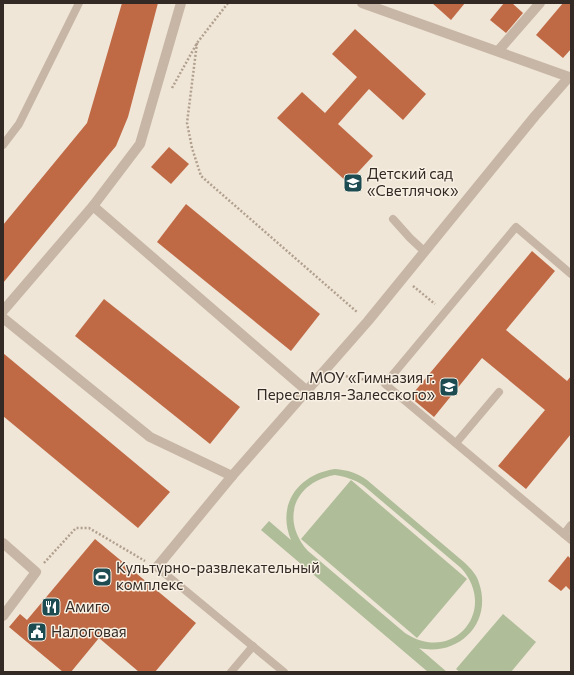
<svg xmlns="http://www.w3.org/2000/svg" width="574" height="675" viewBox="0 0 574 675" font-family="Commissioner,sans-serif">
  <style>
    .green { fill: #afbd99; fill-rule: evenodd }
    .building { fill: #c06a45 }
    .lines { fill: none; stroke-linecap: round; stroke-linejoin: round }
    .path { stroke: #b2a08f; stroke-width: 2.5; stroke-dasharray: 2 2; stroke-linecap: butt }
    .service { stroke: #c7b6a5; stroke-width: 8 }
    .minor { stroke: #c7b6a5; stroke-width: 10 }
    .labels { text-anchor: middle; stroke-width: 3; stroke-linejoin: round; paint-order: stroke }
    .poi-label { font-size: 15px; fill: #332a26; stroke: #f8f0e3; text-anchor: start }
  </style>
  <rect width="100%" height="100%" fill="#efe6d8"/>
  <g class="green">
    <path d="M335 469C348 470 357 473 367 480L465 563C471 569 477 575 479 583 493 623 458 657 419 648L447 672H428L261 530 269 521 291 540C276 504 299 474 335 469ZM335 475C346 477 354 479 364 486L461 568C499 610 453 665 405 633L308 551C280 520 294 482 335 475Z"/>
    <path d="M351 480 467 579 417 638 301 539Z"/>
    <path d="M503 614 536 642 511 672H460L456 669Z"/>
  </g>
  <g class="building">
    <path d="M122 3H158L128 117 116 146 3 283V225L87 123Z"/>
    <path d="M432 3H465L451 20Z"/>
    <path d="M504 3H512L523 13 506 33 490 20Z"/>
    <path d="M563 3H571V49L563 58 536 35Z"/>
    <path d="M355 29 426 94 403 120 369 89 338 124 373 156 348 183 277 118 302 92 325 113 357 77 332 54Z"/>
    <path d="M169 147 189 164 171 184 151 167Z"/>
    <path d="M186 204 320 314 291 351 157 242Z"/>
    <path d="M532 251 555 271 506 330 567 381 571 376V434L526 489 498 466 545 410 482 358 434 417 410 397Z"/>
    <path d="M104 299 240 407 210 444 75 336Z"/>
    <path d="M3 353 170 492 138 528 3 416Z"/>
    <path d="M95 539 196 623 155 672H139L99 638 71 672H63L9 627 20 614 27 620Z"/>
    <path d="M568 556 571 559V591L566 586 561 591 548 581Z"/>
  </g>
  <g class="lines">
    <g class="path">
      <path d="M197 43 187 123 192 148 201 176 357 312"/>
      <path d="M172 88 197 43 228 3"/>
      <path d="M413 286 435 304"/>
      <path d="M338 375 373 381"/>
      <path d="M44 563 76 528H89L145 561"/>
    </g>
    <g class="service">
      <path d="M3 145 19 124 79 3"/>
      <path d="M393 219 410 238 424 251"/>
      <path d="M571 274 516 227 385 384 571 540"/>
      <path d="M456 443 499 392"/>
      <path d="M564 534 571 525"/>
      <path d="M157 567 284 672"/>
      <path d="M231 672 253 646"/>
    </g>
    <g class="minor">
      <path d="M498 51 540 3"/>
      <path d="M93 206 140 144 181 3"/>
      <path d="M3 311 93 206 306 390"/>
      <path d="M3 318 150 437 232 476"/>
      <path d="M3 543 36 572 3 616"/>
      <path d="M157 567 232 476 368 321 535 116 569 77 362 3"/>
    </g>
  </g>
  <defs>
    <symbol id="school-square" viewBox="-11 -11 22 22"><rect x="-9" y="-9" width="18" height="18" rx="4" fill="#1d4b52" stroke="#f8f0e3"/><path d="M0-5L7-2L0 1L-7-2ZM-4 1L0 2.5L4 1V4Q0 6-4 4Z" fill="#fff"/></symbol>
    <symbol id="stadium-square" viewBox="-11 -11 22 22"><rect x="-9" y="-9" width="18" height="18" rx="4" fill="#1d4b52" stroke="#f8f0e3"/><path d="M0-5a6.5 5 0 1 0 0 10a6.5 5 0 1 0 0-10ZM-3.5-1.8h7v3.6h-7Z" fill="#fff"/></symbol>
    <symbol id="restaurant-square" viewBox="-11 -11 22 22"><rect x="-9" y="-9" width="18" height="18" rx="4" fill="#1d4b52" stroke="#f8f0e3"/><path d="M-5-6h1v4h1v-4h1v4h1v-4h1v5L-1.5 .5V6h-2V.5L-5-1ZM5-6V6H3V1.5H1.5Q1.5-4 5-6Z" fill="#fff"/></symbol>
    <symbol id="civic-square" viewBox="-11 -11 22 22"><rect x="-9" y="-9" width="18" height="18" rx="4" fill="#1d4b52" stroke="#f8f0e3"/><path d="M-.6-6.5H3V-4.5H.6V-3L4-1V1h2V6H-6V1h2V-1L-.6-3ZM-1.2 2.5V6h2.4V2.5Z" fill="#fff"/></symbol>
  </defs>
  <g fill-rule="evenodd">
    <use href="#school-square" x="342" y="172" width="22" height="22"/>
    <use href="#school-square" x="438" y="376" width="22" height="22"/>
    <use href="#stadium-square" x="91" y="566" width="22" height="22"/>
    <use href="#restaurant-square" x="40" y="596" width="22" height="22"/>
    <use href="#civic-square" x="26" y="621" width="22" height="22"/>
  </g>
  <g class="labels">
    <g class="poi-label">
      <text x="367" y="179">Детский сад<tspan x="367" dy="17">«Светлячок»</tspan></text>
      <text x="435" y="383" text-anchor="end">МОУ «Гимназия г.<tspan x="435" dy="17">Переславля-Залесского»</tspan></text>
      <text x="116" y="573">Культурно-развлекательный<tspan x="116" dy="17">комплекс</tspan></text>
      <text x="65" y="612">Амиго</text>
      <text x="51" y="637">Налоговая</text>
    </g>
  </g>
  <rect width="574" height="675" fill="none" stroke="#332a26" stroke-width="8"/>
</svg>
